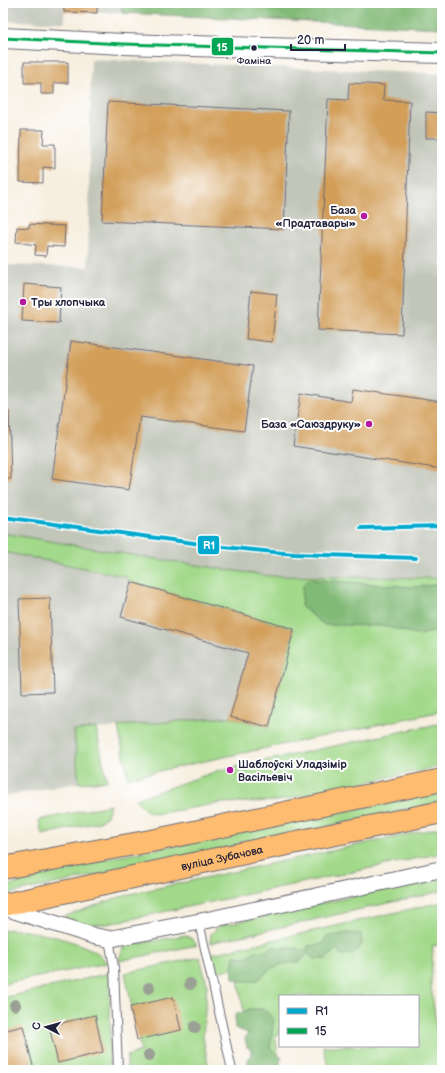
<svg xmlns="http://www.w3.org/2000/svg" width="445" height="1073" viewBox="0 0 445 1073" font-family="'Balsamiq Sans',sans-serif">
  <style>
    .industrial { fill: #c2c6b9 }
    .green { fill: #a2d98a; stroke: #627e62 }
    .forest { fill: #81b976; stroke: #526e58 }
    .building { fill: #d29e59 }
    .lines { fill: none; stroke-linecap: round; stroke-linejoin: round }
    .service-casing { stroke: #6c6974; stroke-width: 10 }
    .minor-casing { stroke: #6c6974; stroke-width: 18 }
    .tertiary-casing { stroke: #6c6974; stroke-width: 22 }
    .trunk-casing { stroke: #6c6974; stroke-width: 24 }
    .service { stroke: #fff; stroke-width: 8 }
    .minor { stroke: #fff; stroke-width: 16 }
    .tertiary { stroke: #fff; stroke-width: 20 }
    .trunk { stroke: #febc70; stroke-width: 22 }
    .bus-1-casing { stroke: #fff; stroke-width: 6 }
    .bus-1 { stroke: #00a651; stroke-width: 3 }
    .rail-1-casing { stroke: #fff; stroke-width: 7 }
    .rail-1 { stroke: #00a9ce; stroke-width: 4 }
    .tree { fill: #9aa194 }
    .bus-dot { fill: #22223b; stroke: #fff; stroke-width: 1.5 }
    .poi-dot { fill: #b5179e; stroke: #fff; stroke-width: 1.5 }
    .labels { text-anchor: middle; stroke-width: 4; stroke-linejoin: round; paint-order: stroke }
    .bus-label { font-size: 10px; fill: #22223b; stroke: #fff }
    .poi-label { font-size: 11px; font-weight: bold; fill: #22223b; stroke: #fff; text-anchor: end }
    .street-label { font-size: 11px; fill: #22223b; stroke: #fff }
    .line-badge { stroke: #fff; stroke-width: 1.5 }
    .badge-label { font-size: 11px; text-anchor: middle; font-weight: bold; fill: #fff }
  </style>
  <rect width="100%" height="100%" fill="#fff"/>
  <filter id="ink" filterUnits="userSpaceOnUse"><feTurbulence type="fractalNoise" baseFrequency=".025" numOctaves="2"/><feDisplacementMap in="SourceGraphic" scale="8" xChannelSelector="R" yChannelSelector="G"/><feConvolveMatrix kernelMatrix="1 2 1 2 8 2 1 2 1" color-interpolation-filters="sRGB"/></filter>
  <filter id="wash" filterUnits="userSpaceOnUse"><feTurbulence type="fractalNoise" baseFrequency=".012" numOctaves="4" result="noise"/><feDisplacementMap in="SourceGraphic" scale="16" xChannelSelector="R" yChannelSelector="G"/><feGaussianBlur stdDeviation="0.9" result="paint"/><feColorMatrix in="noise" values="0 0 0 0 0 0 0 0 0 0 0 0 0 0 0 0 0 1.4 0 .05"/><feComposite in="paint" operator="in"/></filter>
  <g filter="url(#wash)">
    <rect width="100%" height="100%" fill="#f6eede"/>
    <g class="industrial">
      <path d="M3 3H122V13L64 12 65 22 3 21Z"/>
      <path d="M91 59 442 74V578L270 576 150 558 3 533V270L4 265 88 267Z"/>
      <path d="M3 552 124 576 131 582 294 629 269 727 230 717 74 731 79 783 3 796Z"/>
    </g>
    <g class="green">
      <path d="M3 533 150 558 270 576 442 578V711C337 734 233 754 128 778L118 726 230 717 269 727 294 629 131 582 124 576 3 552Z"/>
      <path d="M442 723V766L278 801 221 803 155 814C146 811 141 808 136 799L217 771Z"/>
      <path d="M96 728 107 781 79 783 74 731Z"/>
      <path d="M442 792V802L3 895V887L96 861Z"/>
      <path d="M110 805 107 816 99 822 42 835 39 820Z"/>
      <path d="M442 827V853L107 924C92 924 75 926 63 917L125 895Z"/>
      <path d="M442 877V891L210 943 211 934 219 926Z"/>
      <path d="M442 902V946L433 945 431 986 442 1070H329L323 1046H418V996H280V1034L275 1036 281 1069 254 1070 236 968 214 972 211 954Z"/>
      <path d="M3 930C24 927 78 941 96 952 100 954 104 960 107 963L3 984Z"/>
      <path d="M185 935 192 939 197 945 119 961 121 953 126 946Z"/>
      <path d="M200 957 207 985 203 1037 209 1070H127V1056L141 1051 125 973Z"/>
      <path d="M110 973V1070H3V998Z"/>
    </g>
    <g class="forest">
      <path d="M122 3H442V28L122 13Z"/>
      <path d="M309 579 414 587 442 584V629L420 635 384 626 324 625 301 606 303 585Z"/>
      <path d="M348 933 361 934 362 945 353 954 340 955 338 948 326 959H314L308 954 299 962 283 964 270 969 257 981H241L233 978 232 968 234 956 246 957 255 951 265 952 273 947C285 948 295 947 307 951L308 946 323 944 326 937Z"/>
      <path d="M250 1009H264L274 1019 270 1048 282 1058 275 1070H255L248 1067V1060L253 1051 247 1047 245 1038 248 1033 235 1028V1015Z"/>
    </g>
    <g id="blocks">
      <g class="building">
        <path d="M64 3H97V13L64 12Z"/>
        <path d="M24 62H68V83H54V94H41V83H24Z"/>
        <path d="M349 83 384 85 383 100 410 101 402 334 318 330 328 99 348 100Z"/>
        <path d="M108 102 289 111 284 229 102 221Z"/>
        <path d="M426 112 442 113V138H426Z"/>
        <path d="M21 130H44L43 144H55V168L43 167V183L20 182Z"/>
        <path d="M29 224 65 226 64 247 47 246 46 256 35 255 36 245 16 242 17 227 29 228Z"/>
        <path d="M24 284 61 287 59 323 22 321Z"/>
        <path d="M251 291 277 294 272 342 246 339Z"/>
        <path d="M71 341 253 366 244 431 140 417 129 490 52 479Z"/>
        <path d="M353 389 442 402V469L293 446 301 393 351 402Z"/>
        <path d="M3 411H9L11 479H3Z"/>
        <path d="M131 582 294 629 269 727 230 717 248 653 121 617Z"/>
        <path d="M50 598 53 692 22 693 19 599Z"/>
        <path d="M173 997 181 1030 137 1040 130 1007Z"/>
        <path d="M95 1015 103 1052 58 1063 49 1026Z"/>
        <path d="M23 1026 34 1070H3V1031Z"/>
      </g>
    </g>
  </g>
  <g filter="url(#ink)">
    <use href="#blocks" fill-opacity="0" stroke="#6c6974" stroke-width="1"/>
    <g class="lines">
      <defs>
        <g id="service">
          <path d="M199 922 232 1070"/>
          <path d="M109 939 114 967 118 1070"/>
        </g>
        <path id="minor" d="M3 907 94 936 109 939 208 920 442 869"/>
        <path id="tertiary" d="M3 38 123 44 442 53"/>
        <g id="trunk">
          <path d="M3 868 156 840 442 780"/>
          <path id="s1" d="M3 905 263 849 442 812"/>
        </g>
      </defs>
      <use href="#service" class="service-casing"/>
      <use href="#minor" class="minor-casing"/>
      <use href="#tertiary" class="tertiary-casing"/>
      <use href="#trunk" class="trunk-casing"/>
      <use href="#service" class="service"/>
      <use href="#minor" class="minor"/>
      <use href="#tertiary" class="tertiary"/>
      <use href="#trunk" class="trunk"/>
      <defs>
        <path id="bus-1" d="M3 38 123 44 442 53"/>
      </defs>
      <use href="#bus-1" class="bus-1-casing"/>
      <use href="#bus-1" class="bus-1"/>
      <defs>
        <g id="rail-1">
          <path d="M3 517 223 547 294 554 416 558"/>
          <path d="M361 528 442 526"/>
        </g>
      </defs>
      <use href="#rail-1" class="rail-1-casing"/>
      <use href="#rail-1" class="rail-1"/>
    </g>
    <g class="tree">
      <circle cx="190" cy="984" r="6"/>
      <circle cx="149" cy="988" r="6"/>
      <circle cx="15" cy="1005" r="6"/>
      <circle cx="195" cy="1027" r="6"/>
      <circle cx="149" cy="1055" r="6"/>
    </g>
  </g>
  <circle class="bus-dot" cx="254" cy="48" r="3.5"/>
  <g class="poi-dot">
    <circle cx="364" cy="216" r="4"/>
    <circle cx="23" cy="302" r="4"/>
    <circle cx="369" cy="424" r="4"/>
    <circle cx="230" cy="770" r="4"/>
  </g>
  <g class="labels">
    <g class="bus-label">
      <text x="254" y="64">Фаміна</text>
    </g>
    <g class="poi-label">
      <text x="356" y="214">База<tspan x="356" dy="13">«Прадтавары»</tspan></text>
      <text x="31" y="306" text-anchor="start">Тры хлопчыка</text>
      <text x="361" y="428">База «Саюздруку»</text>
      <text x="238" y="768" text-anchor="start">Шаблоўскі Уладзімір<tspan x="238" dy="13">Васільевіч</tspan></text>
    </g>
    <g class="street-label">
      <text dy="4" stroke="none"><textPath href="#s1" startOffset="224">вуліца Зубачова</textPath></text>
    </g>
  </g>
  <g class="line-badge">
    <rect x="211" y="37" width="23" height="19" rx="4" fill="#00a651"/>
    <rect x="197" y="535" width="23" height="20" rx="4" fill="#00a9ce"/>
  </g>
  <g class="badge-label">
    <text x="222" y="51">15</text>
    <text x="209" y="549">R1</text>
  </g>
  <rect width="445" height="1073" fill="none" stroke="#fff" stroke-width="16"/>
  <rect x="279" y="995" width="140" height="52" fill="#ffffff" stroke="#a7a7b1"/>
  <rect x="287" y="1008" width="20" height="6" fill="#00a9ce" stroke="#a7a7b1"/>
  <text x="315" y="1015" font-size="12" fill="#22223b">R1</text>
  <rect x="287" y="1028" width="20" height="6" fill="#00a651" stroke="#a7a7b1"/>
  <text x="315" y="1035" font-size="12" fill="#22223b">15</text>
  <g transform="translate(46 1027) rotate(276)" stroke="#ffffff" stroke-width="3" paint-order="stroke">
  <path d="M0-3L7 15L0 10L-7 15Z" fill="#22223b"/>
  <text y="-6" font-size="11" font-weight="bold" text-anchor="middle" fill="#22223b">С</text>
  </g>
  <path d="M291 44v6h54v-6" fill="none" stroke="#22223b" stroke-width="2"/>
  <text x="297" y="44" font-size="12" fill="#22223b" stroke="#ffffff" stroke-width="3" paint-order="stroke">20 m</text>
</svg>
